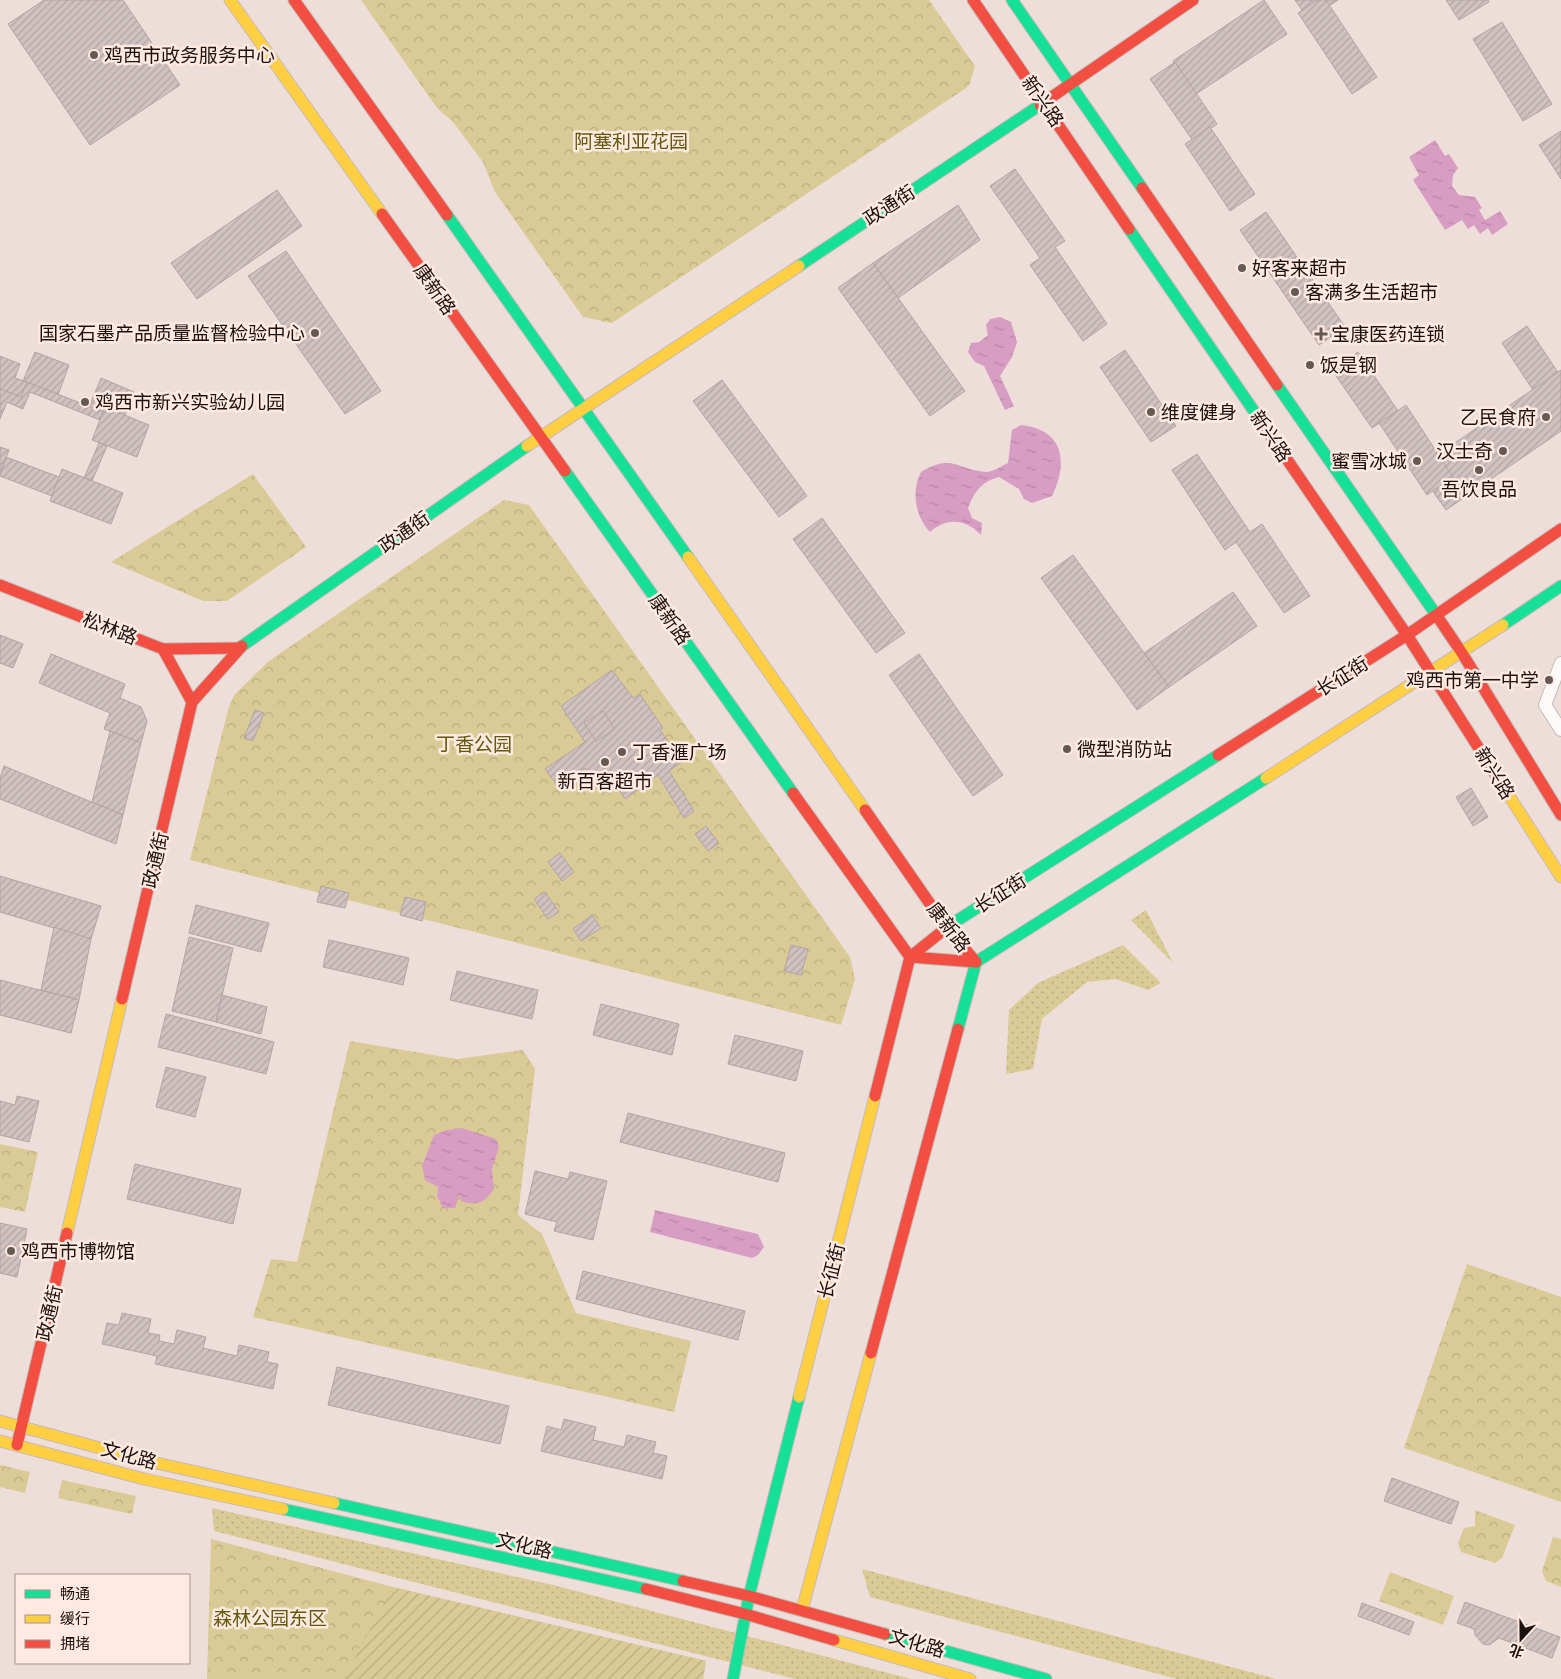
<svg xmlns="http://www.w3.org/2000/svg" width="1561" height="1679" viewBox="0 0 1561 1679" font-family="Jost,'Noto Sans SC',sans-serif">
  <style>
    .grass { fill: url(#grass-dots) }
    .park { fill: url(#park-crowns) }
    .garden { fill: url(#garden-furrows) }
    .water { fill: url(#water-ripples) }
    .building { fill: url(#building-hatch); stroke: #b1a4a3 }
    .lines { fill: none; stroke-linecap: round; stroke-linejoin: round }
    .street-casing { stroke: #c6bab6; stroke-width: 14 }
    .fast-casing { stroke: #c6bab6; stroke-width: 13 }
    .slow-casing { stroke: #c6bab6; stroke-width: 13 }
    .jam-casing { stroke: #c6bab6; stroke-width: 13 }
    .street { stroke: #fcfaf9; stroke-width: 12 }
    .fast { stroke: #16e098; stroke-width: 11 }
    .slow { stroke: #ffcf43; stroke-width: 11 }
    .jam { stroke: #f24e42; stroke-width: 11 }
    .poi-dot { fill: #655956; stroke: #ffe9e1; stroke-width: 2 }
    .labels { text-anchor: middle; stroke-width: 5; stroke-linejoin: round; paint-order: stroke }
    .poi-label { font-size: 19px; fill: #1b120f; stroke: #ffe9e1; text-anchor: start }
    .street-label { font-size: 19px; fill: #1b120f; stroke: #ffe9e1 }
    .park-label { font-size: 19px; fill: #62590e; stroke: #ffe9e1 }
  </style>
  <defs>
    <pattern id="grass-dots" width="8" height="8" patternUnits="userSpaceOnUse" patternTransform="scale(1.25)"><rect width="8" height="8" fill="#dacb96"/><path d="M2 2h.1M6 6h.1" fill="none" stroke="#baad80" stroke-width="1.8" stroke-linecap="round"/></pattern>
    <pattern id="park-crowns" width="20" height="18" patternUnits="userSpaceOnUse" patternTransform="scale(1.25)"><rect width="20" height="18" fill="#dacb96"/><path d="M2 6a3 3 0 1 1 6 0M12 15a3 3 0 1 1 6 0" fill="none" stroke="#baad80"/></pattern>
    <pattern id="garden-furrows" width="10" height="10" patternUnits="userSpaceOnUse" patternTransform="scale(1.25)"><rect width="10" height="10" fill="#dacb96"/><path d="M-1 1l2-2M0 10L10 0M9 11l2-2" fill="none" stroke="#baad80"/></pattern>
    <pattern id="water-ripples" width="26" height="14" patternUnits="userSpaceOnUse" patternTransform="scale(1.25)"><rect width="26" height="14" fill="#d89dc3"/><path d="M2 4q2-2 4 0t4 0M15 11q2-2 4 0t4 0" fill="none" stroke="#b986a6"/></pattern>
    <pattern id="building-hatch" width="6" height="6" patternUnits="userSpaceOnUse" patternTransform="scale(1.25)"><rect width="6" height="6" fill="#cfc2c1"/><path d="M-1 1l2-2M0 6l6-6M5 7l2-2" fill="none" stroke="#b1a6a5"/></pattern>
  </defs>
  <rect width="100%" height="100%" fill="#eeded9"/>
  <g class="grass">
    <path d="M1146 910 1173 963 1131 920Z"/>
    <path d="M1123 945 1161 983 1148 990 1116 979 1087 982 1042 1019 1033 1069 1006 1074 1009 1010 1038 983Z"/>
    <path d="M212 1508 557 1586 911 1679H795L214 1531Z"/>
    <path d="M862 1569 1277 1679H1177L870 1597Z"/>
  </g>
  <g class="park">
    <path d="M361 0H929L975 66 969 86 612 323 583 317 495 192 483 162 453 122 437 108Z"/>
    <path d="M253 474 306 547 227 601H203L111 562Z"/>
    <path d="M504 500 529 505 850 957 855 979 841 1025 190 860 229 706 235 694 269 661Z"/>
    <path d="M350 1041 457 1059 523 1050 535 1069 518 1215 542 1234 576 1313 691 1341 674 1412 253 1317 271 1259 297 1262Z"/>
    <path d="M0 1144 38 1152 25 1212 0 1207Z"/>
    <path d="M1467 1264 1561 1297V1502L1404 1448Z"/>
    <path d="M0 1465 30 1472 25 1493 0 1487Z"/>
    <path d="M62 1480 136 1496 132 1514 58 1498Z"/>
    <path d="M1475 1510 1515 1525 1502 1558 1495 1563 1461 1552 1458 1543 1464 1528 1475 1526Z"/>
    <path d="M1553 1537 1561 1539V1587L1546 1581 1542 1571Z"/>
    <path d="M211 1539 393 1587 706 1661 703 1679H207Z"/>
    <path d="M1390 1572 1454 1596 1443 1625 1379 1601Z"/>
  </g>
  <path class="garden" d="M393 1587 706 1661 703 1679H343Z"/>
  <g class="water">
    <path d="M1435 140 1445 156 1449 154 1458 168 1453 175 1452 186 1459 195 1475 197 1482 208 1479 210 1485 220 1500 211 1508 224 1492 235 1488 228 1480 234 1474 225 1468 229 1462 220 1445 230 1413 180 1419 175 1409 157Z"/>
    <path d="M1000 317 1011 322 1017 342 1012 357 1000 376 1014 406 1005 410 984 366 975 362 968 352 971 343 979 342 988 335 986 325 990 319Z"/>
    <path d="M1021 425C1065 430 1068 463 1052 496L1032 503 1024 499 1019 489 999 477C981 482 975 491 968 508L972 518 982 523 981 535C966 519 947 517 930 532 915 516 911 491 921 472 953 453 957 470 986 472 993 472 1001 466 1008 463L1012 430Z"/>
    <path d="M462 1128 496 1139 499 1147 492 1169 494 1189C485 1202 477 1207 461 1201L460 1194 455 1208H443L437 1196 438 1187 425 1180 422 1166 434 1135 447 1130Z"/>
    <path d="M655 1210 758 1234 764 1247 758 1255 752 1258 650 1232Z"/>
  </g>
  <g class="building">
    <path d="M44 0H123L180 85 90 145 8 24Z"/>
    <path d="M1264 0 1287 34 1196 94 1173 61Z"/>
    <path d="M1295 0H1338L1308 19Z"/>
    <path d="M1317 0H1326L1377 77 1352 94 1298 13Z"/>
    <path d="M1446 0H1488L1489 2 1459 20Z"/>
    <path d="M1502 22 1552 104 1523 121 1473 39Z"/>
    <path d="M1175 62 1217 124 1193 141 1150 79Z"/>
    <path d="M1210 127 1255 194 1230 211 1185 144Z"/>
    <path d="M1561 131V179L1539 145Z"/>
    <path d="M1015 169 1065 241 1055 247 1107 324 1083 341 1030 265 1040 258 990 186Z"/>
    <path d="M277 190 302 226 197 299 171 263Z"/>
    <path d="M958 205 980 240 898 298 873 263Z"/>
    <path d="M1266 212 1345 327 1319 345 1240 230Z"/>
    <path d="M286 251 381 391 345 414 248 276Z"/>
    <path d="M873 263 965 391 930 416 838 288Z"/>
    <path d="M1527 326 1561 377V400L1546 410 1502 343Z"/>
    <path d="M1125 350 1176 426 1151 442 1100 367Z"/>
    <path d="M35 352 69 365 58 395 23 381Z"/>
    <path d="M1358 352 1398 411 1372 428 1332 370Z"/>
    <path d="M0 356 20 364 15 378 27 382 21 397 0 389Z"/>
    <path d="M1561 370V431L1446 510 1417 469Z"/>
    <path d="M101 378 134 392 123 420 89 407Z"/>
    <path d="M722 380 807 496 779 517 693 401Z"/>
    <path d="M27 382 103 412 100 420 30 392 23 409 7 402 0 419V389L21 397Z"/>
    <path d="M1406 405 1453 477 1427 495 1379 423Z"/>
    <path d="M105 407 149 425 137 457 92 440Z"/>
    <path d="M99 443 107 446 92 481 84 478Z"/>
    <path d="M0 447 9 450 0 473Z"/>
    <path d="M1197 454 1250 532 1262 524 1310 596 1284 613 1236 542 1225 550 1172 470Z"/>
    <path d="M6 457 59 477 52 496 0 476Z"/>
    <path d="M62 469 123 493 111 524 50 501Z"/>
    <path d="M822 518 905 633 876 653 793 539Z"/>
    <path d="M1073 555 1169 687 1137 710 1041 578Z"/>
    <path d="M1233 592 1257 626 1169 687 1144 653Z"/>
    <path d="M0 635 23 644 13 668 0 663Z"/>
    <path d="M51 654 125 684 120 698 141 707 147 721 141 743 104 729 110 713 39 683Z"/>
    <path d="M919 654 1003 775 973 796 889 675Z"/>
    <path d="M612 670 633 698 640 694 663 728 660 730 682 762 669 771 694 811 684 818 658 775 625 799 611 776 598 785 585 768 558 786 545 769 585 742 561 706Z"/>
    <path d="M255 710 264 713 253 741 244 738Z"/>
    <path d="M603 711 615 729 596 741 584 723Z"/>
    <path d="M110 731 141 743 123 815 92 802Z"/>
    <path d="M4 766 123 815 116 844 0 799V778Z"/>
    <path d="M1471 788 1488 817 1473 826 1456 797Z"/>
    <path d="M706 826 719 843 708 851 695 834Z"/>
    <path d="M560 853 574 872 562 881 548 862Z"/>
    <path d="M0 876 101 906 91 939 0 912Z"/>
    <path d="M321 886 349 893 345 908 317 902Z"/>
    <path d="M545 892 559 912 548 919 534 899Z"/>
    <path d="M405 897 426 902 422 921 400 915Z"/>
    <path d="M196 905 269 923 261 952 189 933Z"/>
    <path d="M592 915 601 928 581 941 573 929Z"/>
    <path d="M54 927 91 939 79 1000 41 990Z"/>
    <path d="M189 937 233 948 216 1022 172 1011Z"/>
    <path d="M329 940 409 958 403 985 323 967Z"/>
    <path d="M791 945 808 949 801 975 784 971Z"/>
    <path d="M457 971 538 990 532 1019 450 1000Z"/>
    <path d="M0 980 79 1000 71 1033 0 1015Z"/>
    <path d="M222 995 267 1007 261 1034 216 1022Z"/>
    <path d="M601 1004 679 1024 672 1055 593 1035Z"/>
    <path d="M166 1014 274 1042 266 1074 158 1047Z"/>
    <path d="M735 1035 803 1051 796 1081 728 1064Z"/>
    <path d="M166 1067 206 1077 195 1117 156 1107Z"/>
    <path d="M17 1096 39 1101 29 1142 0 1135V1101L15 1105Z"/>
    <path d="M628 1113 785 1153 778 1182 620 1142Z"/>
    <path d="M135 1164 241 1189 233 1224 127 1199Z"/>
    <path d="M535 1171 568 1179 570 1172 607 1181 593 1240 554 1231 557 1222 525 1214Z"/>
    <path d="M0 1223 27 1229 17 1277 0 1273Z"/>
    <path d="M583 1271 745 1311 738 1340 576 1299Z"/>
    <path d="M122 1313 151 1319 148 1333 160 1335 159 1341 174 1344 177 1330 206 1337 203 1348 237 1356 239 1345 269 1352 267 1362 278 1364 273 1389 155 1364 157 1356 102 1344 107 1323 119 1325Z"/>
    <path d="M337 1367 509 1406 500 1444 328 1405Z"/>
    <path d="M564 1419 596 1427 593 1440 624 1447 627 1435 656 1442 653 1453 667 1456 662 1479 541 1451 547 1426 561 1430Z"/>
    <path d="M1392 1478 1459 1502 1451 1524 1384 1501Z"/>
    <path d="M1465 1602 1560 1637 1552 1658 1499 1638 1489 1645 1483 1644 1475 1635 1474 1629 1457 1623Z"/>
    <path d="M1362 1603 1414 1622 1409 1635 1358 1616Z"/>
  </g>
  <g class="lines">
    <defs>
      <path id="street" d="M1561 663 1545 705 1561 730"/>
      <g id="fast">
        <path d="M1012 0 1142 188"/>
        <path d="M447 215 688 557"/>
        <path d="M1129 229 1258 417"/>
        <path d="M799 266 1040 105"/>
        <path d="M1277 385 1437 616"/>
        <path d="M565 471 793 793"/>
        <path d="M1503 625 1561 586"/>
        <path d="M242 646 527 446"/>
        <path d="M950 925 1218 755"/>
        <path d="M958 1029 976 962 1266 778"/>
        <path d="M334 1503 683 1581"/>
        <path d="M283 1509 646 1589"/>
        <path d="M885 1634 1046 1679"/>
        <path d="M733 1679 749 1596 799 1397"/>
      </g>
      <g id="slow">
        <path d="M230 0 382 214"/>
        <path d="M527 446 799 266"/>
        <path d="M688 557 865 810"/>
        <path d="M1266 778 1503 625"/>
        <path d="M1499 780 1561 877"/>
        <path d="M67 1233 122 999"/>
        <path d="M799 1397 875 1096"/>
        <path d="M0 1421 148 1461 334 1503"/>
        <path d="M0 1441 144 1479 283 1509"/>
        <path d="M802 1610 871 1353"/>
        <path d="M834 1640 970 1679"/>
      </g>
      <g id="jam">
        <path d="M294 0 447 215"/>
        <path d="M973 0 1129 229"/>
        <path d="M1040 105 1193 0"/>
        <path d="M1142 188 1277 385"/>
        <path d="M382 214 565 471"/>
        <path d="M1258 417 1407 635 1499 780"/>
        <path d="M0 585 163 649 192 702"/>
        <path d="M1437 616 1462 653 1561 815"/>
        <path d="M163 649 240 648"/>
        <path d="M1218 755 1407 635 1561 529"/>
        <path d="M793 793 910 957 976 962"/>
        <path d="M865 810 946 927 976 962"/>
        <path d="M122 999 192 702 242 646"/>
        <path d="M875 1096 910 957 950 925"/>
        <path d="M871 1353 958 1029"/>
        <path d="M17 1445 67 1233"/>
        <path d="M683 1581 749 1596 885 1634"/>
        <path d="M646 1589 745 1614 834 1640"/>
      </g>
    </defs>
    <use href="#street" class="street-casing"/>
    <use href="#fast" class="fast-casing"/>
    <use href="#slow" class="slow-casing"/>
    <use href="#jam" class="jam-casing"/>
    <use href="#street" class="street"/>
    <use href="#fast" class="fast"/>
    <use href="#slow" class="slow"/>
    <use href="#jam" class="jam"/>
  </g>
  <g class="poi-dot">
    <circle cx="94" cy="55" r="5"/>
    <circle cx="1242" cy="268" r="5"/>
    <circle cx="1295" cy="292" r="5"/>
    <circle cx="315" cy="333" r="5"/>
    <path d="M1318.5 326.5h5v5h5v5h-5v5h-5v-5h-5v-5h5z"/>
    <circle cx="1310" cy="365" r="5"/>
    <circle cx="85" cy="402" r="5"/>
    <circle cx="1151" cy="412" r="5"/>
    <circle cx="1546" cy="417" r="5"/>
    <circle cx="1503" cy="451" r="5"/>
    <circle cx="1417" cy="461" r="5"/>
    <circle cx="1479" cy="470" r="5"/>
    <circle cx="1549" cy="680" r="5"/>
    <circle cx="1067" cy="749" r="5"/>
    <circle cx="622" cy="752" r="5"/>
    <circle cx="605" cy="762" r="5"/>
    <circle cx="11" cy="1251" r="5"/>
  </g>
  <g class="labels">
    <g class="poi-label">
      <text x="104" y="62">鸡西市政务服务中心</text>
      <text x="1252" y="275">好客来超市</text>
      <text x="1305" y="299">客满多生活超市</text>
      <text x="305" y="340" text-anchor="end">国家石墨产品质量监督检验中心</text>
      <text x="1331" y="341">宝康医药连锁</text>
      <text x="1320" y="372">饭是钢</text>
      <text x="95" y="409">鸡西市新兴实验幼儿园</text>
      <text x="1161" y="419">维度健身</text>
      <text x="1536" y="424" text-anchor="end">乙民食府</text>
      <text x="1493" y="458" text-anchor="end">汉士奇</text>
      <text x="1407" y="468" text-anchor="end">蜜雪冰城</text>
      <text x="1479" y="496" text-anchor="middle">吾饮良品</text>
      <text x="1539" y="687" text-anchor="end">鸡西市第一中学</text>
      <text x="1077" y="756">微型消防站</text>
      <text x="632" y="759">丁香滙广场</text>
      <text x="605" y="788" text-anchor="middle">新百客超市</text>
      <text x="21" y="1258">鸡西市博物馆</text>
    </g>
    <g class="street-label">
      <text transform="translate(1043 101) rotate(55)" y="7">新兴路</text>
      <text transform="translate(889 205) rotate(-33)" y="7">政通街</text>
      <text transform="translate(435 289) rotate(55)" y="7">康新路</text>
      <text transform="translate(1271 436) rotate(56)" y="7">新兴路</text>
      <text transform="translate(404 532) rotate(-35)" y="7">政通街</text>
      <text transform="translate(670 619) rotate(55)" y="7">康新路</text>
      <text transform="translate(110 628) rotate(21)" y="7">松林路</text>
      <text transform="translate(1342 676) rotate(-32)" y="7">长征街</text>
      <text transform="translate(1495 773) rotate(58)" y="7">新兴路</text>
      <text transform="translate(155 860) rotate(-77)" y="7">政通街</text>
      <text transform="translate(1000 893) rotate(-32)" y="7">长征街</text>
      <text transform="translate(949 927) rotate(52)" y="7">康新路</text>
      <text transform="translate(831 1271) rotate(-76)" y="7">长征街</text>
      <text transform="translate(49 1313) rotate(-77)" y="7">政通街</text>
      <text transform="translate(129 1455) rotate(15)" y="7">文化路</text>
      <text transform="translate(524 1545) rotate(13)" y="7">文化路</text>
      <text transform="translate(917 1643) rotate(16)" y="7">文化路</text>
    </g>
    <g class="park-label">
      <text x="631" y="148">阿塞利亚花园</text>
      <text x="474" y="751">丁香公园</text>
      <text x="270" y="1625">森林公园东区</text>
    </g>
  </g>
  <rect x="15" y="1574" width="175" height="90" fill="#ffe9e1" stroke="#a4938d"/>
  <rect x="25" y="1590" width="25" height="8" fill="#16e098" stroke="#a4938d"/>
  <text x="60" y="1599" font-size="15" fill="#1b120f">畅通</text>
  <rect x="25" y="1615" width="25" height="8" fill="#ffcf43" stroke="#a4938d"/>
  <text x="60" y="1624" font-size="15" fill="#1b120f">缓行</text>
  <rect x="25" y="1640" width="25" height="8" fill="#f24e42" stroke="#a4938d"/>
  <text x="60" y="1649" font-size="15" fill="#1b120f">拥堵</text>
  <g transform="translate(1521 1639) rotate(201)" stroke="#ffe9e1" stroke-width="4" paint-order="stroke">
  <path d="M0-4L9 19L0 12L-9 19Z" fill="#1b120f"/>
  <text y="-8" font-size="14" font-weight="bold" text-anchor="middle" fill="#1b120f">北</text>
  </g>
</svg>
